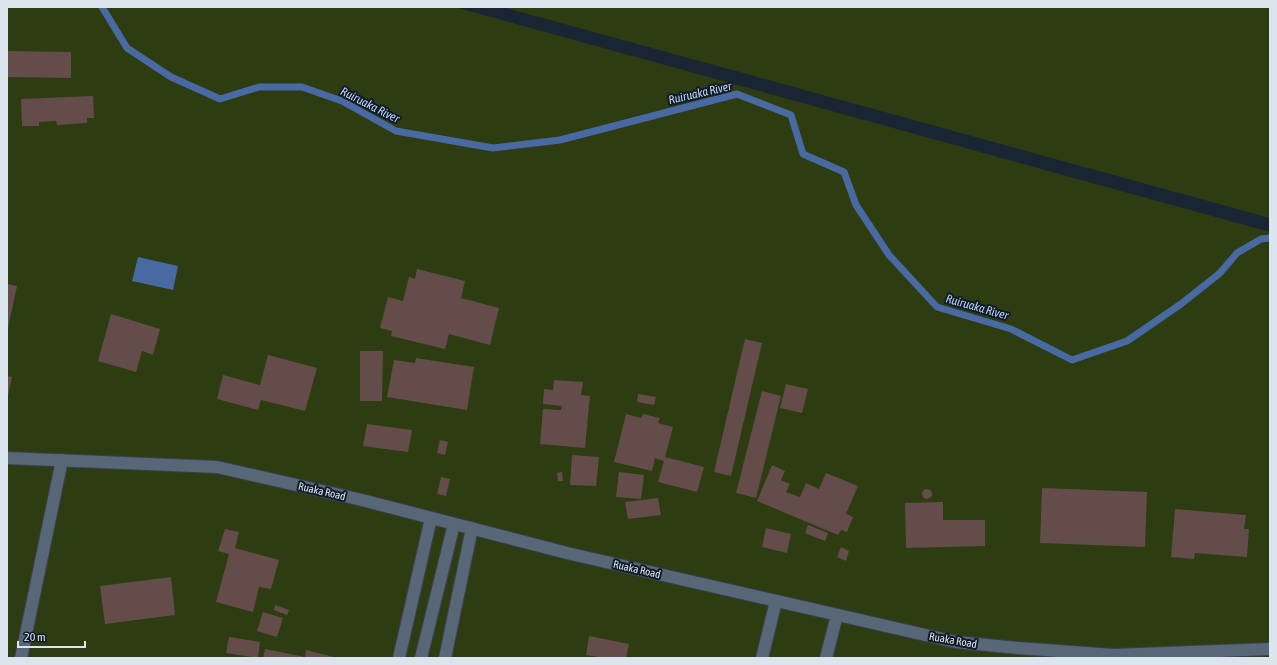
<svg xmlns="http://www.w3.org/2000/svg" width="1277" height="665" viewBox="0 0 1277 665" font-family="'Asap Condensed',sans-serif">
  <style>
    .green { fill: #2e3c12 }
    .water { fill: #4869a1 }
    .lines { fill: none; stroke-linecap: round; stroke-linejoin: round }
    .stream { stroke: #4869a1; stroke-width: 7 }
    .building { fill: #634c49 }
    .minor-casing { stroke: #38414d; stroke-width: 14 }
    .minor { stroke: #586777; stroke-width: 12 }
    .labels { text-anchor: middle; stroke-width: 4; stroke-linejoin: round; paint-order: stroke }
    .street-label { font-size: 11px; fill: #dce4ed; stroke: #101c29 }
    .water-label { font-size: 12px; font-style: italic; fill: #bfd2f3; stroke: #101c29 }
  </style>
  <rect width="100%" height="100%" fill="#192533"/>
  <g class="green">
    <path d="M7 7H455L1270 232V658H7Z"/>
    <path d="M503 7H1270V218Z"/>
  </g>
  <path class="water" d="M138 257 178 266 173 290 132 281Z"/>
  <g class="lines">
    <path class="stream" d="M102 7 127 48 171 77 220 99 259 87H302L342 101 396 131 493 148 560 140 737 94 791 115 803 154 844 172 856 205 889 255 937 307 1011 329 1072 360 1127 341 1181 304 1220 273 1237 253 1261 239 1270 238"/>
  </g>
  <g class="building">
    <path d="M7 51 71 52V78L7 77Z"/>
    <path d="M93 96 94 118H87V123L57 125 56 121 39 122V126H22L21 99Z"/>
    <path d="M417 269 465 281 461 298 499 308 490 345 449 334 445 349 391 336 392 331 380 328 388 297 403 301 409 277 415 279Z"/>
    <path d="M7 284 17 286 8 328H7Z"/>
    <path d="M111 314 160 329 153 355 142 351 136 372 98 361Z"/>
    <path d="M745 339 762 343 731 476 714 472Z"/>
    <path d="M360 351H383L382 401H360Z"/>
    <path d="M268 355 317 368 305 411 261 400 258 410 217 399 223 375 260 385Z"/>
    <path d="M416 358 474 367 467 410 387 397 394 360 415 363Z"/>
    <path d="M7 376 12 377 8 396H7Z"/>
    <path d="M554 380 583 382 581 395 590 396 585 448 540 444 543 409 561 410 562 406 543 404 544 389 553 390Z"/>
    <path d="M786 384 808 389 802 413 780 408Z"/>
    <path d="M762 391 781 396 756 498 736 493Z"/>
    <path d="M638 394 656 397 654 405 637 402Z"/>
    <path d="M626 414 641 418 643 414 660 418 658 423 673 427 665 457 704 467 697 492 658 482 664 461 655 458 652 471 614 462Z"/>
    <path d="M367 424 412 430 408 452 363 446Z"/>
    <path d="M440 440 448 442 445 455 437 453Z"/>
    <path d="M572 455 599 457 596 486 570 485Z"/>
    <path d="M772 465 785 471 781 480 790 484 786 492 800 497 806 483 819 489 826 473 858 486 846 514 853 517 847 532 841 530 838 535 757 501Z"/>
    <path d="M562 472 563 481H558L557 473Z"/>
    <path d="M619 472 644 475 641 499 616 497Z"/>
    <path d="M441 477 450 479 446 496 437 494Z"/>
    <path d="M1042 488 1147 492 1145 547 1040 543Z"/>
    <circle cx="927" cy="494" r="5"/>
    <path d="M658 498 661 515 628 519 625 502Z"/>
    <path d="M943 502V520H985V546L906 548 905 503Z"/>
    <path d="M1175 509 1246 515 1244 529H1249L1247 557 1195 553 1194 559 1171 557Z"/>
    <path d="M808 525 828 533 825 541 805 533Z"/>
    <path d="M766 528 791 534 787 553 762 547Z"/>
    <path d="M225 529 239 532 235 548 279 560 271 589 259 587 253 612 216 602 229 554 218 551Z"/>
    <path d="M841 547 849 551 846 561 837 557Z"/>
    <path d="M171 577 175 615 105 624 100 586Z"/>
    <path d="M275 605 289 610 287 615 274 610Z"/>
    <path d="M263 612 283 618 277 637 257 631Z"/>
    <path d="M589 636 629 644 626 658H604L586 655Z"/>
    <path d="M229 637 260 642 258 658 226 653Z"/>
    <path d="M265 649 305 657 306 650 338 658H263Z"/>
  </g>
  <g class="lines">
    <defs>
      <g id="minor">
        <path d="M7 458 217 467 362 500 571 554 956 642 1018 648 1113 655 1270 649"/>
        <path d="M21 658 62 460"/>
        <path d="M399 658 431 518"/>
        <path d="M421 658 454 524"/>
        <path d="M445 658 472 528"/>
        <path d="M762 658 776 601"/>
        <path d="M826 658 837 615"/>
      </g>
    </defs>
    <use href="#minor" class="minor-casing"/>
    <use href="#minor" class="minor"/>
  </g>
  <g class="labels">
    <g class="street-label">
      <text transform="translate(322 491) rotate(13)" y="4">Ruaka Road</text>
      <text transform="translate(637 569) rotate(13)" y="4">Ruaka Road</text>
      <text transform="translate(953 640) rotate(10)" y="4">Ruaka Road</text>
    </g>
    <g class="water-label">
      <text transform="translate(700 93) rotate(-13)" y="4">Ruiruaka River</text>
      <text transform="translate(370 105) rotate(27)" y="4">Ruiruaka River</text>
      <text transform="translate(977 307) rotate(16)" y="4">Ruiruaka River</text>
    </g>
  </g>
  <rect width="1277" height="665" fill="none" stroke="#dce4ed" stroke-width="16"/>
  <path d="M18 641v6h67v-6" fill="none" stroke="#dce4ed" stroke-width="2"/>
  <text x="24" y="641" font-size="12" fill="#dce4ed" stroke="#101c29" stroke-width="3" paint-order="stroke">20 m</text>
</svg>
